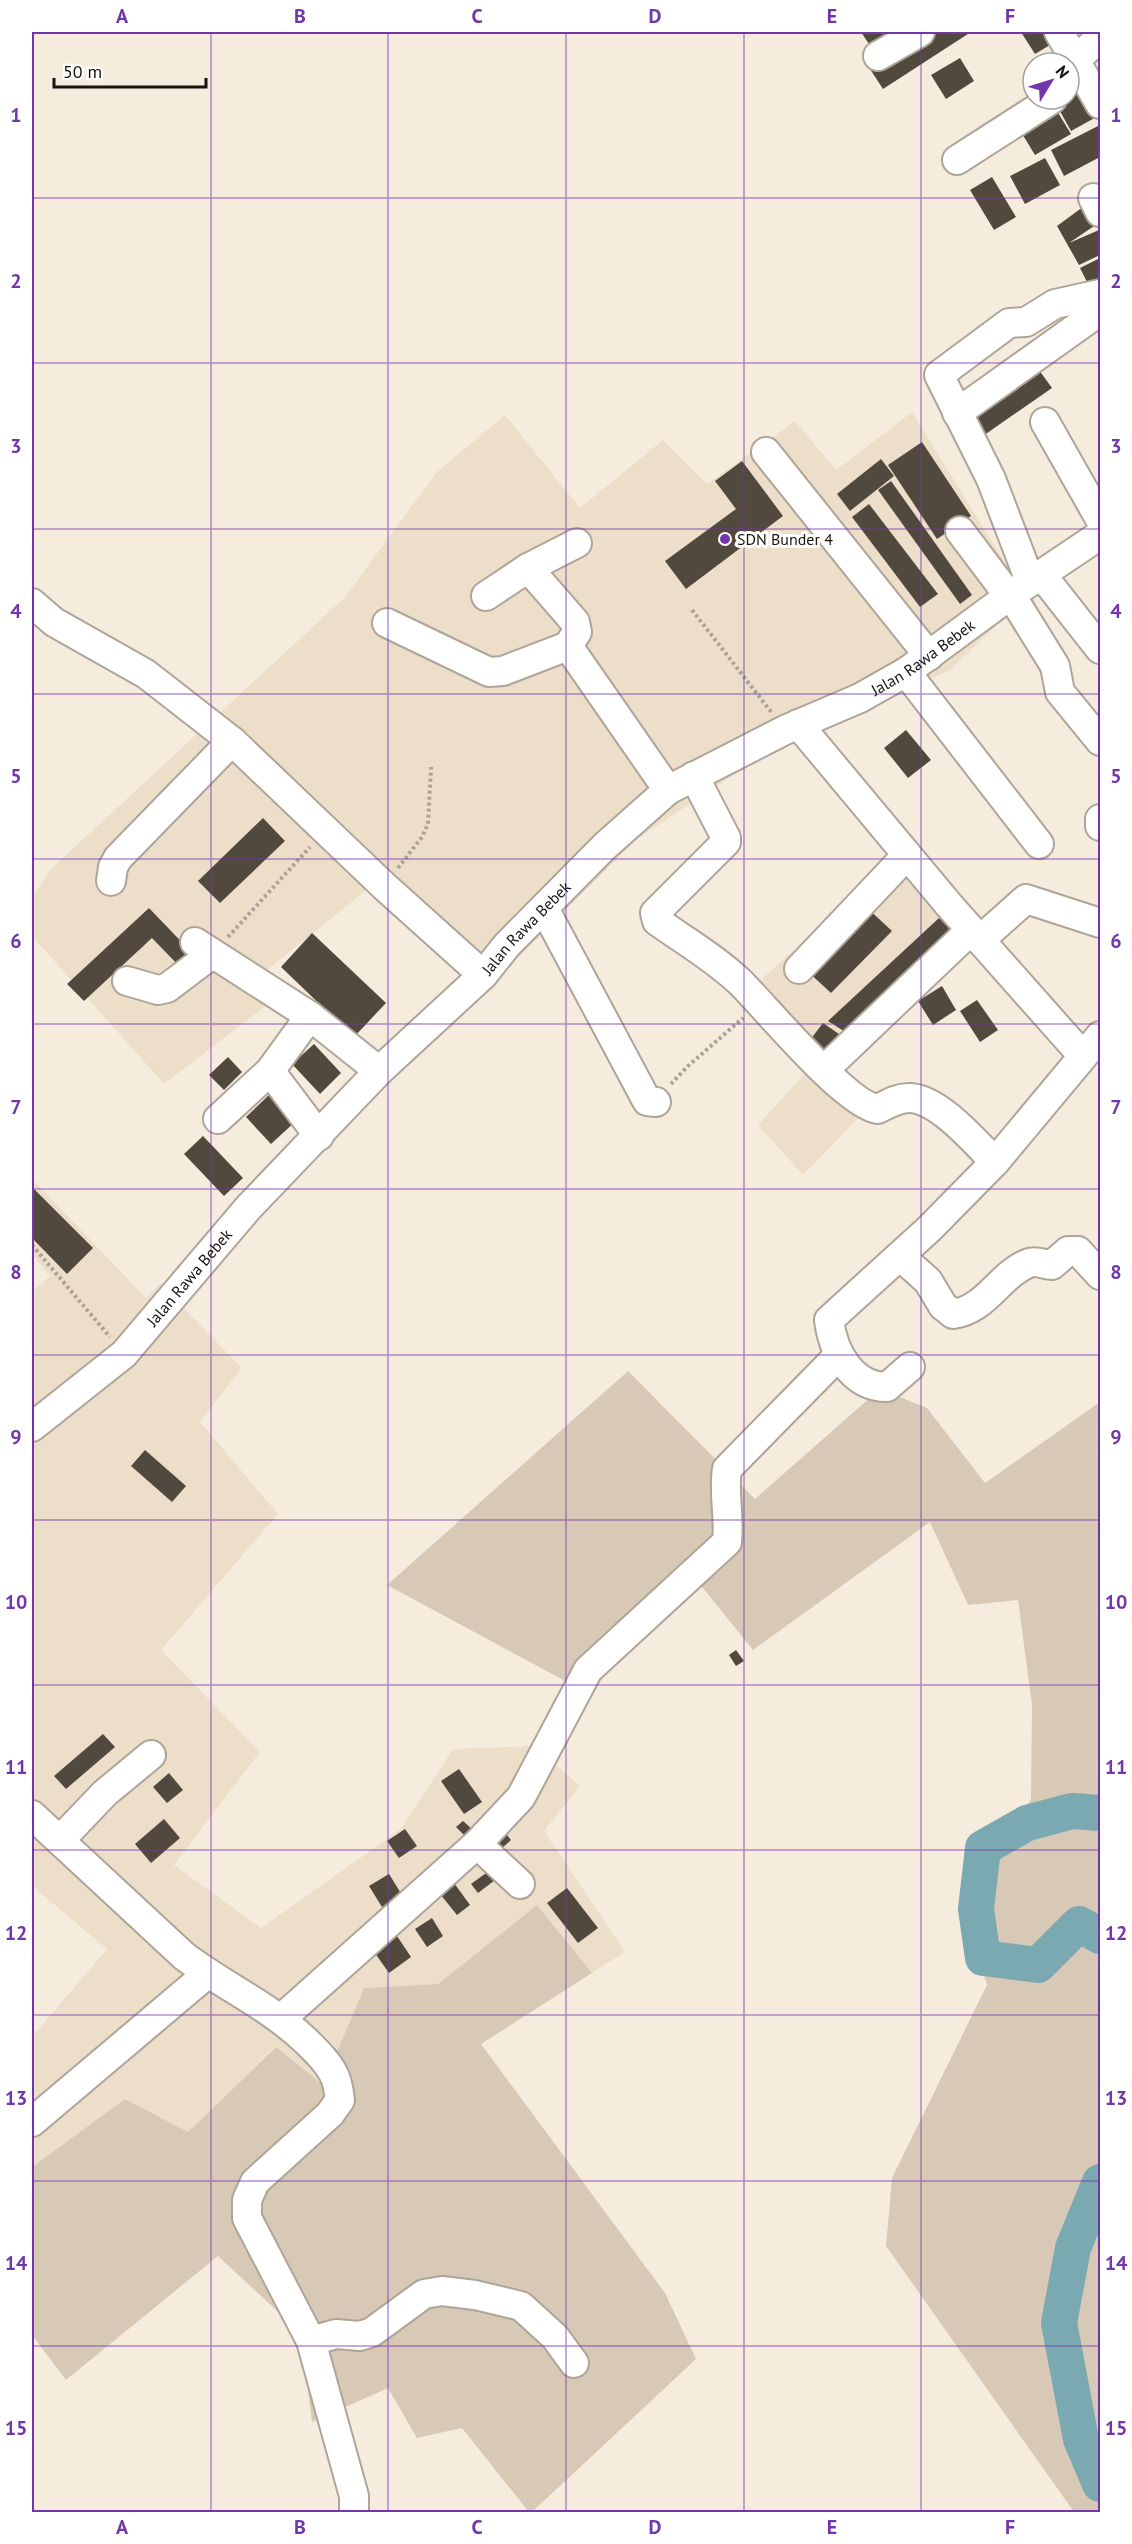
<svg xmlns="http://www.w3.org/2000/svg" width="1132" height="2544" viewBox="0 0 1132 2544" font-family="'PT Sans',sans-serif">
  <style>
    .built { fill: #eddeca }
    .green { fill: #d8c9b6 }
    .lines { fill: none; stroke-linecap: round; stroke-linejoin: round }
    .river { stroke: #7ba9b1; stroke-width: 36 }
    .building { fill: #52493e }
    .minor-casing { stroke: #aea498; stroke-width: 32 }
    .path { stroke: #aaa297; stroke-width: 4; stroke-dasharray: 3 3; stroke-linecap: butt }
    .minor { stroke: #fff; stroke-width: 28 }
    .grid { fill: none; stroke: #7235aa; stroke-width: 1.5; stroke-opacity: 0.55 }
    .poi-dot { fill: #7235aa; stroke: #fff; stroke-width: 2 }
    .labels { text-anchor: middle; stroke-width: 6; stroke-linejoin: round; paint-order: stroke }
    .poi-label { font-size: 16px; fill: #17130f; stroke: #fff; text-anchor: start }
    .street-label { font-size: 16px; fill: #17130f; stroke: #fff }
    .neatline { fill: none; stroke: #7235aa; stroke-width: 2 }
    .grid-label { font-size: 20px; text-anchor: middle; font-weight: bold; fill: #7235aa }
  </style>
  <rect width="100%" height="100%" fill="#f6ecde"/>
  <g class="built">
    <path d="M912 412 1026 597 950 670 781 744 637 839 481 995 369 888 252 982 267 1005 164 1084 32 936V898L52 868 344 598 438 471 505 415 580 508 663 440 707 484 795 421 836 470Z"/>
    <path d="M894 859 975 945 843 1075 872 1104 803 1175 758 1125 808 1070 742 997Z"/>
    <path d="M32 1179 146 1298 160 1284 242 1368 200 1422 278 1514 161 1650 260 1752 174 1865 261 1928 401 1829 453 1749 534 1746 580 1786 544 1831 625 1952 592 1973 537 1905 438 1984 364 1988 323 2086 275 2047 188 2132 125 2099 32 2167V2032L37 2031 107 1949 32 1886V1292L50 1276 32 1254Z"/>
  </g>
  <g class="green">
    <path d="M628 1371 755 1499 880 1389 927 1408 985 1483 1100 1402V2512H1074L886 2246 892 2178 987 1985 963 1910 1031 1799 1032 1705 1018 1600 968 1605 930 1522 753 1650 702 1587 580 1689 387 1585Z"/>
    <path d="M537 1905 592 1973 481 2044 665 2293 696 2359 532 2512H529L462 2428 417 2438 388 2388 312 2422 301 2333 218 2256 66 2380 32 2335V2167L125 2099 188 2132 276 2047 323 2085 364 1988 438 1984Z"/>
  </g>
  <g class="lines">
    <g class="river">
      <path d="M1100 1813 1072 1811 1027 1823 983 1848 976 1909 983 1958 1038 1965 1079 1924 1100 1936"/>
      <path d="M1100 2182 1073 2248 1059 2323 1081 2439 1100 2484"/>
    </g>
  </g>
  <g class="building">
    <path d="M861 32H901L873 50Z"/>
    <path d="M927 32H971L883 89 870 69Z"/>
    <path d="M1021 32H1056L1060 39 1035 54Z"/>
    <path d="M960 58 974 81 946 99 931 75Z"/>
    <path d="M1087 86 1100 115 1071 131 1056 104Z"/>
    <path d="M1054 106 1071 134 1035 155 1018 127Z"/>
    <path d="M1100 125V157L1064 176 1051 150Z"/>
    <path d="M1045 158 1060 185 1025 204 1010 176Z"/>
    <path d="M992 177 1016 217 994 230 970 190Z"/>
    <path d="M1087 204 1100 222 1069 243 1099 230 1100 255 1079 265 1057 226Z"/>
    <path d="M1100 258V285L1091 290 1080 268Z"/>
    <path d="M1039 370 1052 388 980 438 967 420Z"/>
    <path d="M922 442 971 516 937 539 888 465Z"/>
    <path d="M881 459 894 476 850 511 837 494Z"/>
    <path d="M742 461 783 516 686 589 665 561 736 509 715 481Z"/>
    <path d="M891 481 972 595 960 604 878 490Z"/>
    <path d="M869 504 938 594 920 607 852 517Z"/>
    <path d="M906 730 931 760 908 778 884 748Z"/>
    <path d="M263 818 285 841 220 903 198 881Z"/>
    <path d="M864 905 892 931 831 993 804 968Z"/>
    <path d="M149 908 195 956 182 969 152 938 84 1001 67 984Z"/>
    <path d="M939 918 954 932 850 1035 828 1021Z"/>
    <path d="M312 933 386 1003 354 1037 281 967Z"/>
    <path d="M942 986 956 1010 933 1025 918 1001Z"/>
    <path d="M977 1000 998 1030 980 1042 960 1011Z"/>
    <path d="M823 1023 839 1034 825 1052 810 1040Z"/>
    <path d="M314 1044 341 1073 320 1094 292 1064Z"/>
    <path d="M228 1057 242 1072 224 1090 209 1075Z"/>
    <path d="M270 1094 296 1121 271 1144 246 1117Z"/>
    <path d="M203 1136 243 1178 224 1196 184 1154Z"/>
    <path d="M34 1189 93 1248 67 1274 32 1238V1191Z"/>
    <path d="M145 1450 186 1486 172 1502 131 1466Z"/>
    <path d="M736 1650 744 1661 736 1666 729 1655Z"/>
    <path d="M103 1734 115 1747 66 1789 54 1776Z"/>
    <path d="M459 1769 482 1802 464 1814 441 1781Z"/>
    <path d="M169 1773 183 1790 167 1803 153 1787Z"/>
    <path d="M164 1819 180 1838 151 1863 135 1844Z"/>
    <path d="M463 1821 472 1829 465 1836 456 1827Z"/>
    <path d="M500 1826 511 1840 495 1854Z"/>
    <path d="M405 1829 417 1846 399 1858 387 1841Z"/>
    <path d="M493 1868 499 1877 478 1893 471 1884Z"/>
    <path d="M389 1874 402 1895 382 1907 369 1886Z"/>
    <path d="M454 1883 470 1905 457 1915 440 1894Z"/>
    <path d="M567 1888 598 1928 578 1943 547 1903Z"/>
    <path d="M432 1918 443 1936 427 1947 415 1929Z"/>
    <path d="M395 1933 411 1957 389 1973 372 1949Z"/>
  </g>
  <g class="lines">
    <defs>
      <g id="minor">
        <path d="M1059 32 1100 104"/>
        <path d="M878 56 920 32"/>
        <path d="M1075 61 1100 37"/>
        <path d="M957 160 1052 99"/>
        <path d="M1093 198 1100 212"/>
        <path d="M957 413 1100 311"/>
        <path d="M1045 422 1100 519"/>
        <path d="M766 452 929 656"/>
        <path d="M960 531 1009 596"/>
        <path d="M528 568 575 622 577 632 568 646"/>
        <path d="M1041 574 1100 649"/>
        <path d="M1030 581 991 479 939 375 1009 323 1026 322 1055 304 1100 294"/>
        <path d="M1011 595 1055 666 1060 692 1100 741"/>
        <path d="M486 596 528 568 577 543"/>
        <path d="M32 603 54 622 146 674 232 741 384 886 483 975"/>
        <path d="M387 623 489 672 503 671 568 646 668 790"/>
        <path d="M906 672 1039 844"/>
        <path d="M798 724 949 905 1082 1055"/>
        <path d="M694 776 726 838V842L655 913 657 921C685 941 716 959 741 983 767 1009 847 1106 878 1109 888 1104 897 1098 909 1098 938 1098 975 1142 995 1162"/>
        <path d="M1100 819V826"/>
        <path d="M111 881 113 867 118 858 232 741"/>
        <path d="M545 910 647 1101 656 1102"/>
        <path d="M980 940 1026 899 1100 923"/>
        <path d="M195 942 310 1016 379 1071"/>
        <path d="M799 969 907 855"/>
        <path d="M127 981 158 990 167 988 212 954"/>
        <path d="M824 1070 971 930"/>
        <path d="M270 1071 319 1136"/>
        <path d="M218 1119 270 1071 310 1016"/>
        <path d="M900 1256 928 1281 943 1306 953 1314C986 1310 1000 1274 1029 1263 1037 1260 1044 1265 1052 1265L1068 1251H1078L1100 1275"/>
        <path d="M910 1367 887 1387C852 1387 833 1352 829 1320L929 1229 995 1162 1100 1036"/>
        <path id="s1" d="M32 1427 124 1354 248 1208 379 1071 483 975 507 945 605 846 668 790 785 730 860 698 906 672 1009 596 1100 535"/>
        <path d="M32 1815 184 1956C225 1987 268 2005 306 2041 317 2052 329 2063 335 2077 338 2084 339 2093 340 2100L330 2114 255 2182 247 2200V2218L311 2341 354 2496V2512"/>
        <path d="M61 1839 105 1793 151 1755"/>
        <path d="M477 1844 521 1797 588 1670 727 1542C730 1518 723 1493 727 1469L839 1355"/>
        <path d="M282 2018 477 1844 520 1884"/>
        <path d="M32 2122 207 1974"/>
        <path d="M311 2341 336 2334 360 2336 372 2332 424 2294 442 2291 475 2295 521 2306 555 2337 574 2363"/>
      </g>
    </defs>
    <use href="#minor" class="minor-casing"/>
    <g class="path">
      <path d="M692 610 772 713"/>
      <path d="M398 868 422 837 428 824 431 767"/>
      <path d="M228 937 310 847"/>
      <path d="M671 1084 688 1066 743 1018"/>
      <path d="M32 1245 110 1337"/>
    </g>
    <use href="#minor" class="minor"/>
  </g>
  <path class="grid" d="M211 32V2512M388 32V2512M566 32V2512M744 32V2512M921 32V2512M32 198H1100M32 363H1100M32 529H1100M32 694H1100M32 859H1100M32 1024H1100M32 1189H1100M32 1355H1100M32 1520H1100M32 1685H1100M32 1850H1100M32 2015H1100M32 2181H1100M32 2346H1100"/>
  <circle class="poi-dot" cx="725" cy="539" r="6"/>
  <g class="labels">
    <g class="poi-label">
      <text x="737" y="545">SDN Bunder 4</text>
    </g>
    <g class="street-label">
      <text dy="6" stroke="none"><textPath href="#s1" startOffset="1190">Jalan Rawa Bebek</textPath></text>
      <text dy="6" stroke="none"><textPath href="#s1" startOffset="704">Jalan Rawa Bebek</textPath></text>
      <text dy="6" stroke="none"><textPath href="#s1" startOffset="218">Jalan Rawa Bebek</textPath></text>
    </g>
  </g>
  <rect width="1132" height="2544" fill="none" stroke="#ffffff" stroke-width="66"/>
  <g transform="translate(1051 81) rotate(52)"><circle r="28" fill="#ffffff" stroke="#a2a19f" stroke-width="1.5"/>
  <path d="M0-4.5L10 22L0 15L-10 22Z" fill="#7235aa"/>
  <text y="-9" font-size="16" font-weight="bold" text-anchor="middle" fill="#17130f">N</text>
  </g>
  <path d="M54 78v9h152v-9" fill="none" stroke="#17130f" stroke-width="3"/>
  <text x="63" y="78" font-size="18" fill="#17130f" stroke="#ffffff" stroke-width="4.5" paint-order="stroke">50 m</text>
  <rect x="33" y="33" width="1066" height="2478" class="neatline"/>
  <g class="grid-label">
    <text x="122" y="23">A</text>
    <text x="300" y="23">B</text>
    <text x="477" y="23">C</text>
    <text x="655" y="23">D</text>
    <text x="832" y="23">E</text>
    <text x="1010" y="23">F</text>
    <text x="16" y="122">1</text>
    <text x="1116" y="122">1</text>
    <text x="16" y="288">2</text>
    <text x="1116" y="288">2</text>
    <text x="16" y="453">3</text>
    <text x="1116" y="453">3</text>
    <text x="16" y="618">4</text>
    <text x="1116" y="618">4</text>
    <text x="16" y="783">5</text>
    <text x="1116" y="783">5</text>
    <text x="16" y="948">6</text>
    <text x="1116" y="948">6</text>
    <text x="16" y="1114">7</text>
    <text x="1116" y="1114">7</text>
    <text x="16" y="1279">8</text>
    <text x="1116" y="1279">8</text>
    <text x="16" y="1444">9</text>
    <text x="1116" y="1444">9</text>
    <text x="16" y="1609">10</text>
    <text x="1116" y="1609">10</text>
    <text x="16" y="1774">11</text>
    <text x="1116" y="1774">11</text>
    <text x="16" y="1940">12</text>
    <text x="1116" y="1940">12</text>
    <text x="16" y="2105">13</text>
    <text x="1116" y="2105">13</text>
    <text x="16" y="2270">14</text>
    <text x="1116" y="2270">14</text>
    <text x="16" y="2435">15</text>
    <text x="1116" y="2435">15</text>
    <text x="122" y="2534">A</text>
    <text x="300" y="2534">B</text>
    <text x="477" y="2534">C</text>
    <text x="655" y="2534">D</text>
    <text x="832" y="2534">E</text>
    <text x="1010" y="2534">F</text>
  </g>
</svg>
